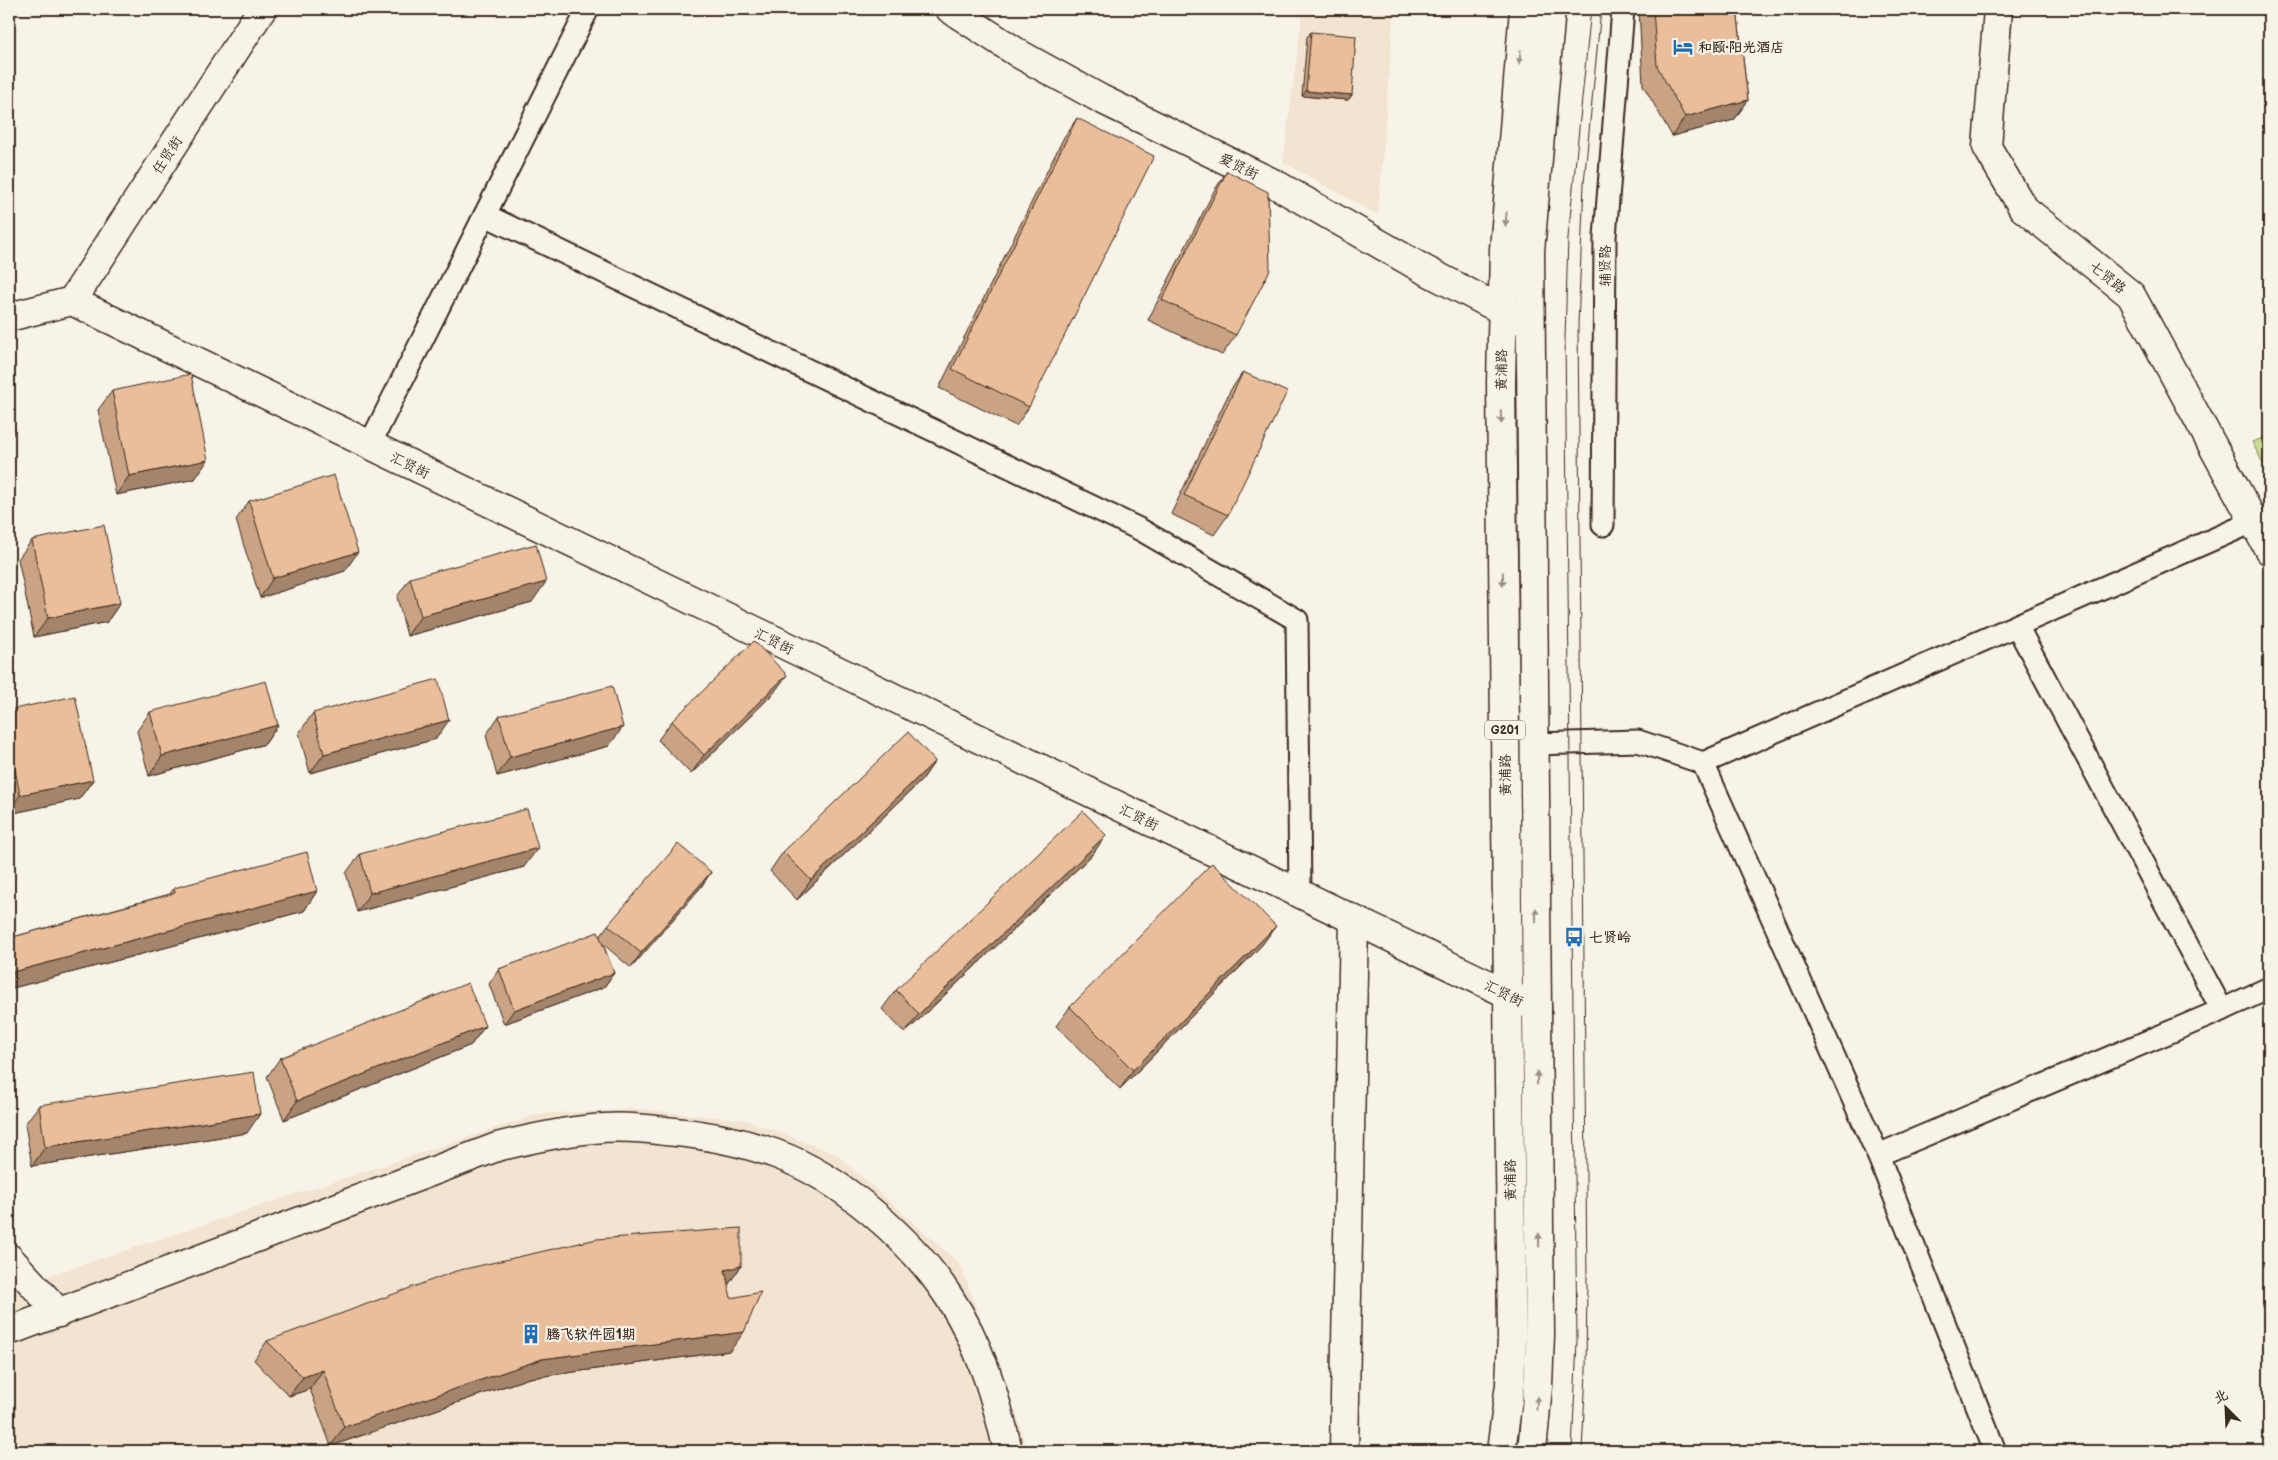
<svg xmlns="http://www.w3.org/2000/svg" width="2278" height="1460" viewBox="0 0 2278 1460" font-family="'Balsamiq Sans','LXGW WenKai TC',sans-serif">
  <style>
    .built { fill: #f3e3d1 }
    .green { fill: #c9dd92; stroke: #828458 }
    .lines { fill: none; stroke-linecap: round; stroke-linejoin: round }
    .street-casing { stroke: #3b2a1e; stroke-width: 25 }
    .secondary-casing { stroke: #3b2a1e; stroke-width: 31 }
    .highway-casing { stroke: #3b2a1e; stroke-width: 31 }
    .street { stroke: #f7f3e8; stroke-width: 21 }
    .secondary { stroke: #f7f3e8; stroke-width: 28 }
    .highway { stroke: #f7f3e8; stroke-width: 28 }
    .tram { stroke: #3b2a1e; stroke-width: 1 }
    .wall { fill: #c9a384; stroke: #3b2a1e }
    .shaded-wall { fill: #a4856c; stroke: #3b2a1e }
    .building { fill: #eabe9a; stroke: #3b2a1e }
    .oneway { fill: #998e83 }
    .labels { text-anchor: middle; stroke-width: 4.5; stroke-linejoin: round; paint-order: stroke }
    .shield { fill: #f7f3e8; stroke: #73665b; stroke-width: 1 }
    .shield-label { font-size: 12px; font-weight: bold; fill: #3b2a1e }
    .poi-label { font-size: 14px; font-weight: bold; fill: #3b2a1e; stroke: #f7f3e8; text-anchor: start }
    .street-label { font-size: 14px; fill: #3b2a1e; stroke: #f7f3e8 }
  </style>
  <rect width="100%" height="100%" fill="#f7f3e8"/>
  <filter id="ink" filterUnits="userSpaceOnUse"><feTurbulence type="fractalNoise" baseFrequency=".02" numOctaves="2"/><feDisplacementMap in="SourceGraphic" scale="10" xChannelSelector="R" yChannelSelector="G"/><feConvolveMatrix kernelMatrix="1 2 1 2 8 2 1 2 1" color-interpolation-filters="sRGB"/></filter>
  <g filter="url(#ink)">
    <g class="built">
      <path d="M1303 9H1394L1378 215 1283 162Z"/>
      <path d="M635 1109 746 1120 836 1154 960 1264 1021 1428 1026 1451H9V1289L539 1114Z"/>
    </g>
    <path class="green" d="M2269 436V475L2252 442Z"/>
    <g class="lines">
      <defs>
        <g id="street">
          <path d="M485 215 1141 530 1297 620 1300 894"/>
          <path d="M369 446 588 9"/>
          <path d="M1603 525 1605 237 1623 9"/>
          <path d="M2017 626 2222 1010"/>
          <path d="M1534 744 1638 741 1703 763 2255 521"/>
          <path d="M1703 763 1878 1155 1995 1451"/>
          <path d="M1878 1155 2222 1010 2269 988"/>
        </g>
        <g id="secondary">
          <path d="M950 9 1021 55 1101 99 1275 184 1425 270 1521 320"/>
          <path d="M1998 9 1987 147 2023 208 2131 295 2269 550"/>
          <path d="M72 301 262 9"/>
          <path d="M9 317 72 301 1537 1008"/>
          <path d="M9 1258 59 1313"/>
          <path d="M9 1331 497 1147C529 1139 560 1132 593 1129 617 1126 642 1128 665 1131 703 1134 740 1141 776 1154 840 1177 912 1240 949 1297 980 1344 996 1397 1008 1451"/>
          <path d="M1344 1451 1354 920"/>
        </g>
        <g id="highway">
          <path d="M1501 1451 1510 1384 1512 1337 1501 383 1504 249 1524 9"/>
          <path d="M1532 1451 1538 1386 1540 1335 1530 251 1551 9"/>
        </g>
      </defs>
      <use href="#street" class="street-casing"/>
      <use href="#secondary" class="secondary-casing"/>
      <use href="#highway" class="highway-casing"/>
      <use href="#street" class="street"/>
      <use href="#secondary" class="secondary"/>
      <use href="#highway" class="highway"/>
      <g class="tram">
        <path d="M1572 1451 1577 1341 1565 339 1568 238 1591 9"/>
        <path d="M1582 1451 1586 1372 1587 1281 1578 325 1584 183 1601 9"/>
      </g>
    </g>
    <g class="wall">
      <path d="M1639 9H1737L1748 100 1734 120 1672 136 1643 85Z"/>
      <path d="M1311 32 1352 95 1348 100 1302 96 1307 37Z"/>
      <path d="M1077 118 1029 407 1016 426 939 388 1064 137Z"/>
      <path d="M1227 171 1236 335 1222 355 1148 320 1214 191Z"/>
      <path d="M1243 372 1228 515 1214 535 1171 514 1230 391Z"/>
      <path d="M112 391 195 479 116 495 98 410Z"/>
      <path d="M249 501 345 571 260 598 236 520Z"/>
      <path d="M32 540 120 603 107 622 34 637 18 559Z"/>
      <path d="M410 578 532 602 407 636 397 597Z"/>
      <path d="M773 694 691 774 658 740 672 721Z"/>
      <path d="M9 710 93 780 79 799 9 814Z"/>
      <path d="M150 712 278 725 265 744 149 776 137 731Z"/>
      <path d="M313 713 436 739 310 773 299 733Z"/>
      <path d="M499 716 609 746 497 776 486 735Z"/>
      <path d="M935 761 922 780 797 900 770 871 783 852Z"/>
      <path d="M360 854 524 867 357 912 346 873Z"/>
      <path d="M1093 854 905 1033 882 1009 896 990Z"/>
      <path d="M711 872 701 887 631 968 603 944 614 973 604 987 504 1024 489 984 499 969 600 936 608 925Z"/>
      <path d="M174 888 317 891 304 911 9 989V938L170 894Z"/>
      <path d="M1262 945 1120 1089 1056 1026 1070 1007Z"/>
      <path d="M485 1026 471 1045 284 1120 267 1077 280 1058Z"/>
      <path d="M39 1105 247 1133 32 1166 25 1124Z"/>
      <path d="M741 1266 728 1285 730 1351 529 1378 331 1446 310 1389 289 1396 254 1360 267 1341Z"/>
    </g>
    <g class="shaded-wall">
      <path d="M1306 91 1352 95 1348 100 1302 96Z"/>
      <path d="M1748 100 1734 120 1672 136 1685 117Z"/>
      <path d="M14 433 9 440V434Z"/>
      <path d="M208 460 195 479 116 495 129 476Z"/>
      <path d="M358 552 345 571 260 598 273 578Z"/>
      <path d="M546 582 532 602 407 636 421 616Z"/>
      <path d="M120 603 107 622 34 637 48 618Z"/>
      <path d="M787 675 773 694 691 774 704 755Z"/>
      <path d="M449 720 436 739 310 773 324 754Z"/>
      <path d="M278 725 265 744 149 776 162 756Z"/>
      <path d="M623 727 609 746 497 776 510 757Z"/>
      <path d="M935 761 922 780 797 900 811 880Z"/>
      <path d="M93 780 79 799 9 814V811L20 795Z"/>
      <path d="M1106 835 1093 854 905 1033 919 1014Z"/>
      <path d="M538 848 524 867 357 912 370 893Z"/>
      <path d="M711 872 701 887 631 968 641 953Z"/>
      <path d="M317 891 304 911 9 989V978L13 972Z"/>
      <path d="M1276 926 1262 945 1120 1089 1133 1070Z"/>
      <path d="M614 973 604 987 504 1024 514 1010Z"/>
      <path d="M485 1026 471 1045 284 1120 297 1101Z"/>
      <path d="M260 1114 247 1133 32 1166 45 1147Z"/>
      <path d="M741 1266 728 1285 725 1270Z"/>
      <path d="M744 1332 730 1351 529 1378 331 1446 344 1427 542 1359Z"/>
      <path d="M323 1370 310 1389 289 1396 303 1377Z"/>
    </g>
    <g class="building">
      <path d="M1653 9H1737L1748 100 1685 117 1657 66Z"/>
      <path d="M1311 32 1356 36 1352 95 1306 91Z"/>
      <path d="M1077 118 1154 156 1029 407 952 369Z"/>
      <path d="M1227 171 1268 192 1270 270 1236 335 1162 300Z"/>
      <path d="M1243 372 1287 392 1228 515 1184 495Z"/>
      <path d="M191 374 208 460 129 476 112 391Z"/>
      <path d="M9 409 14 433 9 434Z"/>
      <path d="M334 475 358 552 273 578 249 501Z"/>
      <path d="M104 525 120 603 48 618 32 540Z"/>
      <path d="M536 544 546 582 421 616 410 578Z"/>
      <path d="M754 641 787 675 704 755 672 721Z"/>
      <path d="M438 679 449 720 324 754 313 713Z"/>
      <path d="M266 681 278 725 162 756 150 712Z"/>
      <path d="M612 686 623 727 510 757 499 716Z"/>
      <path d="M75 696 93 780 20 795 9 739V710Z"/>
      <path d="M908 732 935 761 811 880 783 852Z"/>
      <path d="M527 809 538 848 370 893 360 854Z"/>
      <path d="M1083 811 1106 835 919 1014 896 990Z"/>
      <path d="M678 844 711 872 641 953 608 925Z"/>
      <path d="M307 852 317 891 13 972 9 956V938L175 893 174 888Z"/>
      <path d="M1212 863 1276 926 1133 1070 1070 1007Z"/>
      <path d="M598 932 614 973 514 1010 499 969Z"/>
      <path d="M468 983 485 1026 297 1101 280 1058Z"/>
      <path d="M254 1072 260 1114 45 1147 39 1105Z"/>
      <path d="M741 1228V1266L725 1270 731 1298 761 1292 744 1332 542 1359 344 1427 323 1370 303 1377 267 1341 456 1271 597 1239Z"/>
    </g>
    <defs><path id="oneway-solid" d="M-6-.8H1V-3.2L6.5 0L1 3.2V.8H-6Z" transform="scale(1.25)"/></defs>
    <g class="oneway">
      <use href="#oneway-solid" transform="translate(1520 57) rotate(95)"/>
      <use href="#oneway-solid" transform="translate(1506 219) rotate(95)"/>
      <use href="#oneway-solid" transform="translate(1501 417) rotate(89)"/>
      <use href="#oneway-solid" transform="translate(1503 579) rotate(89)"/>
      <use href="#oneway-solid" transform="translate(1536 915) rotate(-91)"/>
      <use href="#oneway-solid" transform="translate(1537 1078) rotate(-91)"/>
      <use href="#oneway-solid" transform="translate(1539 1240) rotate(-91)"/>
      <use href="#oneway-solid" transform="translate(1537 1403) rotate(-85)"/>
    </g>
  </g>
  <defs>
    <symbol id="hotel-bare" viewBox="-9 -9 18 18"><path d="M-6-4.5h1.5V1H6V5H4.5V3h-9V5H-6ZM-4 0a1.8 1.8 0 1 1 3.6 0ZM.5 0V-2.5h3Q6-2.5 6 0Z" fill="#1f6fb2" stroke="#f7f3e8" stroke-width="2.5" paint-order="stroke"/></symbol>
    <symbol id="bus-bare" viewBox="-9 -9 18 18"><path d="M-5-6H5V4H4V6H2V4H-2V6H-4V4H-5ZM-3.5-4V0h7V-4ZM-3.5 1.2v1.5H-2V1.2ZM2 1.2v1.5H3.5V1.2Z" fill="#1f6fb2" stroke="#f7f3e8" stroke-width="2.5" paint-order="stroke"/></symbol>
    <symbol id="building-bare" viewBox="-9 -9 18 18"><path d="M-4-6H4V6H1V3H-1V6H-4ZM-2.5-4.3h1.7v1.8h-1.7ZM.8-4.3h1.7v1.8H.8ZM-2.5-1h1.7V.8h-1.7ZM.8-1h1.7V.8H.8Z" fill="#1f6fb2" stroke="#f7f3e8" stroke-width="2.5" paint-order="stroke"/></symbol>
  </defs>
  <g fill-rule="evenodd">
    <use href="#hotel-bare" x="1669" y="33" width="28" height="28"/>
    <use href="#bus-bare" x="1560" y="923" width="28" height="28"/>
    <use href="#building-bare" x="517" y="1320" width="28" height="28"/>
  </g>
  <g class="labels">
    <rect class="shield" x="1485" y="720.5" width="40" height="19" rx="4"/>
    <g class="shield-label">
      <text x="1505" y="734">G201</text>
    </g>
    <g class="poi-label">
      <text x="1698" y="52">和颐·阳光酒店</text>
      <text x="1589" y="942">七贤岭</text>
      <text x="546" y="1339">腾飞软件园1期</text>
    </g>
    <g class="street-label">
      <text transform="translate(167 155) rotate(-57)" y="5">任贤街</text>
      <text transform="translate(1239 166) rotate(26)" y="5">爱贤街</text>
      <text transform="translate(1605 266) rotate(-90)" y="5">辅贤路</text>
      <text transform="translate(2108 277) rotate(39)" y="5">七贤路</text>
      <text transform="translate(1501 370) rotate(-89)" y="5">黄浦路</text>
      <text transform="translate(410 465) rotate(26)" y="5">汇贤街</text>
      <text transform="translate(774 641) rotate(26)" y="5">汇贤街</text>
      <text transform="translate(1505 775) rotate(-91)" y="5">黄浦路</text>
      <text transform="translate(1139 817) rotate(26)" y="5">汇贤街</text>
      <text transform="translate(1504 993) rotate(26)" y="5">汇贤街</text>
      <text transform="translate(1510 1180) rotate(-91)" y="5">黄浦路</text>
    </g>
  </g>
  <rect width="2278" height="1460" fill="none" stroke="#f7f3e8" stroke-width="30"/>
  <rect x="15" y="15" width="2248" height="1430" fill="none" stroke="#3b2a1e" stroke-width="2" filter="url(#ink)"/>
  <g transform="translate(2226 1408) rotate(336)" stroke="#f7f3e8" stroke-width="4" paint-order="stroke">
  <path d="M0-4L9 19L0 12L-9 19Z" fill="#3b2a1e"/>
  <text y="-8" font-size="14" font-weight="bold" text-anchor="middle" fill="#3b2a1e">北</text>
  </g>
</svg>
